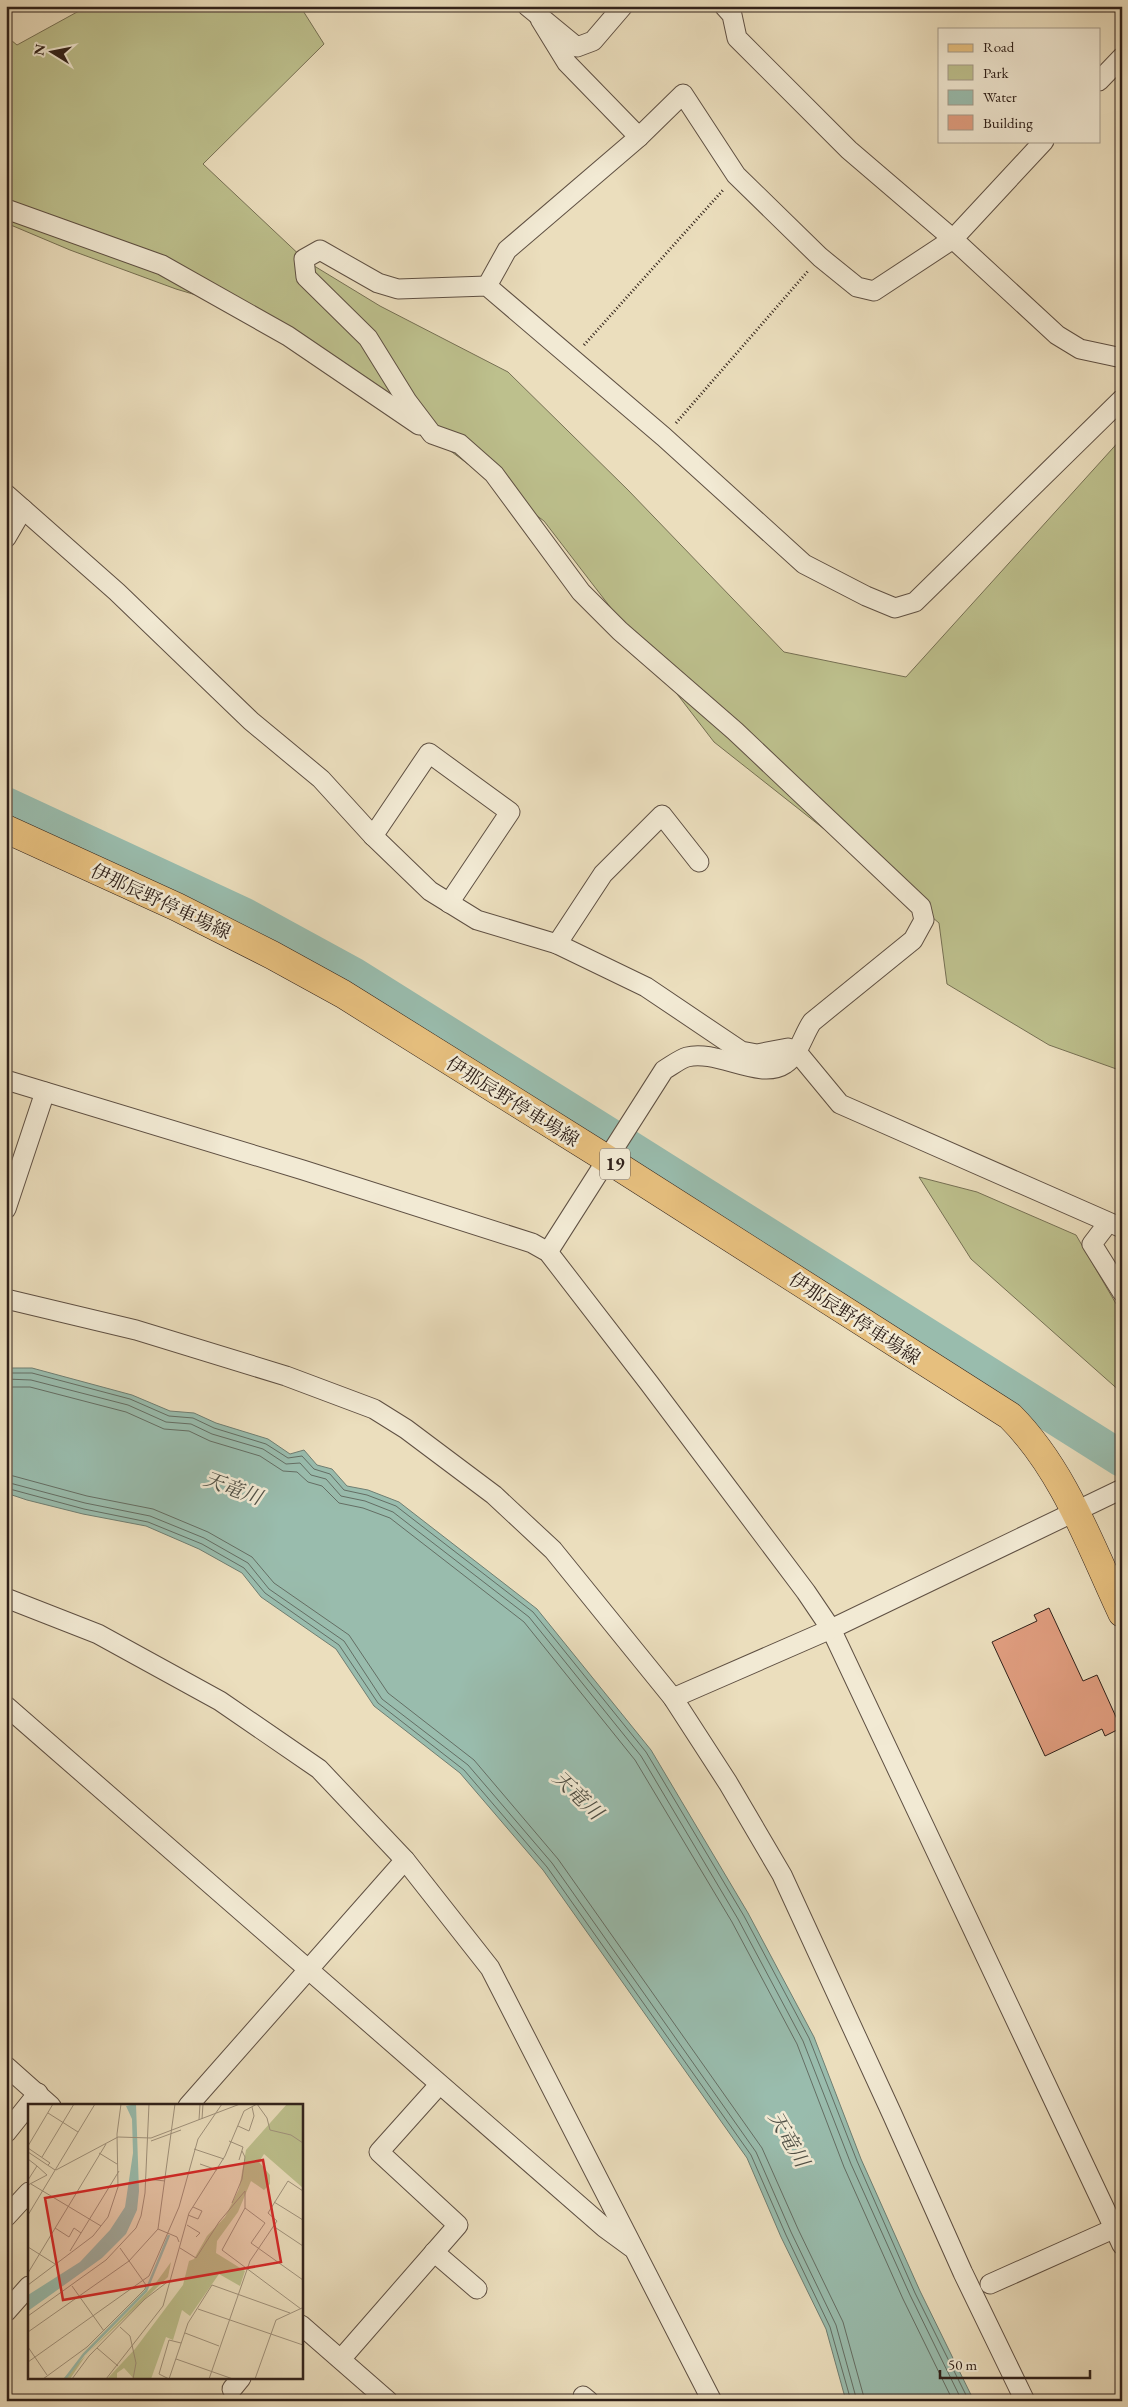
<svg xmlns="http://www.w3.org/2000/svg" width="1128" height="2407" viewBox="0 0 1128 2407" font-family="'EB Garamond','Noto Serif JP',serif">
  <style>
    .green { fill: #bdc08d; stroke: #767054 }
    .water { fill: #99bcad; stroke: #6f7e72 }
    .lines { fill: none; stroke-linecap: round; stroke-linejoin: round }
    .shore { stroke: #646e64; stroke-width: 1 }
    .river { stroke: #99bcad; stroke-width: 36 }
    .building { fill: #e19e80; stroke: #30211a }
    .street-casing { stroke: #5f5043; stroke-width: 21 }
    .primary-casing { stroke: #30211a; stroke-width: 29 }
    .path { stroke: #30211a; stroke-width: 3; stroke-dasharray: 1 2.5; stroke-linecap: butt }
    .street { stroke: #f2ead4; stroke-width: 19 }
    .primary { stroke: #e6bf7e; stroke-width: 28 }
    .labels { text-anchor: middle; stroke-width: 5; stroke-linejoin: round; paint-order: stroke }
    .shield { fill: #f2ead4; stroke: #6a5d52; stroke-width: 1 }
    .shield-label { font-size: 18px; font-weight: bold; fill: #30211a }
    .street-label { font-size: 19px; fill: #30211a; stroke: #f2ead4 }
    .water-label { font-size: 20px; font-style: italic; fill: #505046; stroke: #f2ead4 }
    .inset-river { fill: none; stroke: #99bcad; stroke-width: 2.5 }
    .inset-road { fill: none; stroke: #a0927c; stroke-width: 1 }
    .view { fill: #d62828; fill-opacity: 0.15; stroke: #d62828; stroke-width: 2.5 }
    .inset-edge { fill: none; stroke: #30211a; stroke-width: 2.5 }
  </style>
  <rect width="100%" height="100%" fill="#ebdebd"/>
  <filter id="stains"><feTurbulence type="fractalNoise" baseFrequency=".004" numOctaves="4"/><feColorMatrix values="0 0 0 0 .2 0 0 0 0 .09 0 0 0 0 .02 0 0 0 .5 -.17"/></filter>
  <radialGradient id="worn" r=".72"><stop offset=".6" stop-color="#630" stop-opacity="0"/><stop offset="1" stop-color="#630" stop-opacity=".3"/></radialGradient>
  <g class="green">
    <path d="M88 6H300L324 44 203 164 306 261 380 306 508 372 628 490 784 652 906 677 1122 438V1071L1049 1045 947 984 939 923 886 878 714 742 544 521 273 318 176 289 70 250 6 223V36L17 45Z"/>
    <path d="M919 1177 977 1192 1076 1235 1122 1314V1393L971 1259Z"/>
  </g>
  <path class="water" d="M6 1368H32L132 1395 170 1411 194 1413 216 1423 268 1439 290 1454 304 1450 317 1465 332 1469 347 1486 368 1490 399 1502 537 1609 651 1750 748 1913 814 2037 861 2159 920 2291 974 2401H846L826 2329 781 2237 747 2158 543 1870 460 1773 374 1706 336 1649 261 1597 242 1573 199 1549 146 1526 83 1514 27 1500 6 1493Z"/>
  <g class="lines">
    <g class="shore">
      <path d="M6 1373H32L130 1399 169 1416 193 1418 214 1428 266 1444 288 1458 302 1456 314 1469 330 1474 344 1490 367 1495 396 1506 533 1612 646 1752 744 1916 809 2038 857 2161 915 2293 969 2401"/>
      <path d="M6 1379 31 1380 128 1405 166 1422 191 1424 212 1434 263 1449 286 1464 300 1463 311 1475 326 1479 341 1496 365 1501 393 1512 529 1617 641 1756 738 1919 803 2041 851 2164 910 2295 962 2401"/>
      <path d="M6 1387H30L126 1412 164 1429 189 1431 210 1441 260 1456 283 1471 297 1472 308 1482 322 1486 339 1503 363 1508 390 1518 524 1622 635 1760 732 1922 797 2044 844 2167 903 2299 953 2401"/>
      <path d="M6 1474 87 1496 153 1509 208 1532 252 1557 274 1583 349 1635 388 1693 474 1760 558 1859 762 2148 798 2229 843 2322 865 2401"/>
      <path d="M6 1482 85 1503 150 1516 204 1538 248 1563 269 1589 344 1641 382 1699 468 1765 552 1863 756 2152 791 2232 836 2325 857 2401"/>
      <path d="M6 1488 84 1509 148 1522 202 1544 244 1568 265 1593 339 1645 378 1703 464 1770 547 1867 751 2155 786 2235 830 2327 851 2401"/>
    </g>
    <g class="river">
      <path d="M6 805 243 915 353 975 613 1138"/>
      <path d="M624 1145 1122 1459"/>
    </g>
  </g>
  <path class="building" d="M1049 1608 1083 1681 1097 1675 1121 1728 1105 1736 1102 1729 1045 1756 992 1642 1037 1621 1034 1615Z"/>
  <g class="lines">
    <defs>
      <g id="street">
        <path d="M527 6 577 47 593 41 623 6"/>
        <path d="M724 6 732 15 737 38 849 150 953 239 1057 335 1080 349 1122 358"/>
        <path d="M540 19 567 63 639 137"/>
        <path d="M1099 81 1122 57"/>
        <path d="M6 209 162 265 288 336 419 425"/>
        <path d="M487 286 507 250 639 137 683 94 736 175 820 257 857 287 874 291 953 239 1044 141"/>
        <path d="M6 494 117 592 251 721 321 779 373 836 430 891 477 920 557 944 646 987 741 1051 757 1054 788 1048 797 1052 840 1104 1122 1228"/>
        <path d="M6 538 23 509"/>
        <path d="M373 836 429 753 510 812 449 903"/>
        <path d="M557 944 603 874 662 815 699 862"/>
        <path d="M6 1080 303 1170 532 1243 548 1252 649 1383 806 1592 831 1629 1122 2245"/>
        <path d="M6 1209 45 1092"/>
        <path d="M1108 1223 1092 1244 1122 1292"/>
        <path d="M548 1252 664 1070C671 1066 680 1059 687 1057 717 1049 760 1081 785 1064 799 1055 803 1035 812 1022L913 940 924 920 921 907 735 731 620 631 581 592 494 474 460 444 432 434 407 401 368 338 306 277 304 259 320 250 378 283 398 289 487 286 664 437 804 564 866 596 895 608 915 602 1122 399"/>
        <path d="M6 1299 136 1330 286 1376 374 1409 406 1429 494 1495 553 1550 673 1698 728 1783 782 1875 892 2114 963 2273 1025 2401"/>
        <path d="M6 1598 98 1634 220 1701 319 1769 405 1860 490 1968 712 2401"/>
        <path d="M673 1698 831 1629 1122 1489"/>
        <path d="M6 1706 605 2228 631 2247"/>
        <path d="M6 2066 51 2106"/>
        <path d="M188 2106 405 1860"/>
        <path d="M6 2133 38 2093"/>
        <path d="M6 2217 29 2192"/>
        <path d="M434 2252 477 2289"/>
        <path d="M990 2284 1122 2225"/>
        <path d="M6 2312 29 2286"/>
        <path d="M301 2325 388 2401"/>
        <path d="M341 2359 458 2225 379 2152 439 2085"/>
        <path d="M232 2389 241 2378"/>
        <path d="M583 2396 589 2401"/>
      </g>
      <path id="primary" d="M6 829 177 907 272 955 343 994 607 1159 1010 1416C1064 1470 1090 1545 1122 1613"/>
    </defs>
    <use href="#street" class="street-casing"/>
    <use href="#primary" class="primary-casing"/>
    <g class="path">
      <path d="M584 345 724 189"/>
      <path d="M676 423 808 271"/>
    </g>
    <use href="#street" class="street"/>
    <use href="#primary" class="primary"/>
  </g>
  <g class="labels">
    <rect class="shield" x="600" y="1148.5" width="30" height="31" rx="4"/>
    <g class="shield-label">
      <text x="615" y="1170">19</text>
    </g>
    <g class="street-label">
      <text transform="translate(161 901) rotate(25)" y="7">伊那辰野停車場線</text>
      <text transform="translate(513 1101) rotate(32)" y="7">伊那辰野停車場線</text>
      <text transform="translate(855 1318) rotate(33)" y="7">伊那辰野停車場線</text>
    </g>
    <g class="water-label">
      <text transform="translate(233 1488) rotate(20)" y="7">天竜川</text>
      <text transform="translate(578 1795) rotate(44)" y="7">天竜川</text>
      <text transform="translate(789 2139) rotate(60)" y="7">天竜川</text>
    </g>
  </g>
  <g transform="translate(28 2104)">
    <rect width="275" height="275" fill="#ebdebd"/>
    <path d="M259 0H275V84L236 50 231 58 242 71V80L236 86 223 77 210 108 189 137 188 149 217 167 212 182 191 170 162 212 154 206 145 236 138 233 123 275H106L96 264 89 269V275H79L107 245 155 181 161 157 166 155 179 132 197 113 211 85 218 46ZM143 158 140 173 58 251 42 275H35L127 180Z" fill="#bdc08d"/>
    <path d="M108 0 111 87 109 106 98 130 74 154 0 207V191L52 158 82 126 97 103 105 49 104 15 98 2Z" fill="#99bcad"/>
    <path class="inset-river" d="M37 275 56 250 118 187 141 131"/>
    <path class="inset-road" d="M229 0 239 14 242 26 263 31 275 39M20 9 50 28M174 15 175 0M171 16 172 0M210 22 221 27 226 12 224 3M123 37 153 26M201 37 215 43 211 56M0 42 25 0M0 44 22 59 20 61M166 45 196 55M0 48 27 66M71 49 89 60M14 53 46 0M0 55 9 62 0 76M172 60 189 66M28 66 90 33 123 34 212 0M120 75 137 77M3 80 73 122M0 81 19 71 9 62M246 98 275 116M204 99 214 75 217 53 214 47M217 104 237 119 223 139 275 176M0 111 67 0M160 111 170 115 174 107 165 103M159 121 172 129 168 133M245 122 275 142M27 124 41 133 46 124 53 129M130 125 149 133 151 138M0 143 27 160M152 144 168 154 191 118 217 87V104L194 146 273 205M42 147 91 67M0 169 78 40M0 181 65 132 80 113 90 83 89 30 93 0M44 182 76 227M170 205 275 241M0 212 78 156 108 124 113 112 117 89 121 0M92 223 102 232 108 259 105 275M0 228 101 157 130 125 147 0M157 229 191 242M0 243 19 271M69 244 90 262M148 255 205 275M0 258 121 172 151 103 170 35 194 0M15 275 59 243 117 185 118 181 92 144M44 275 61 252 117 195 142 176M78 275 135 202 161 109 197 52 216 7 229 0M141 275 160 219 184 181 262 209M141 275 131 270 141 236 153 239M181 275 222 157 249 117 240 109 260 77 275 87M227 275 248 216 274 204"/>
    <path class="view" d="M235 56 253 158 35 196 17 94Z"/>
    <rect width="275" height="275" class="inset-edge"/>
  </g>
  <rect width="1128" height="2407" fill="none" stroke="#ebdebd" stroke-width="25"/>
  <rect x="8" y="8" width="1113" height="2392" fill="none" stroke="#30211a" stroke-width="2.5"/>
  <rect x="12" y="12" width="1103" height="2382" fill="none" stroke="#30211a"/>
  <rect x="938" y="28" width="162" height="115" fill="#f2ead4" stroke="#a49a8a"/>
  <rect x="948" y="44" width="25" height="8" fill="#e6bf7e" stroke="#a49a8a"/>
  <text x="983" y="52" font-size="15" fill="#30211a">Road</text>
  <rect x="948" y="65" width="25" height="15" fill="#bdc08d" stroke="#a49a8a"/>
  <text x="983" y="78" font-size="15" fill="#30211a">Park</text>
  <rect x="948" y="90" width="25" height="15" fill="#99bcad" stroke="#a49a8a"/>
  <text x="983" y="102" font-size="15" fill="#30211a">Water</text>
  <rect x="948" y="115" width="25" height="15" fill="#e19e80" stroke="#a49a8a"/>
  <text x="983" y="128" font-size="15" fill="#30211a">Building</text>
  <g transform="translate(52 52) rotate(280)" stroke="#f2ead4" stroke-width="4" paint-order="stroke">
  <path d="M0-4L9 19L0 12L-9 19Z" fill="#30211a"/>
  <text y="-8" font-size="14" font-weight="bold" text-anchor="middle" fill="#30211a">N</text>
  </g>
  <path d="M940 2370v8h150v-8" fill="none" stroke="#30211a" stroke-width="2.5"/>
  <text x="948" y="2370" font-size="15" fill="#30211a" stroke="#f2ead4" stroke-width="4" paint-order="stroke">50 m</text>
  <rect width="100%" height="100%" filter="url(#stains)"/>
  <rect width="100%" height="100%" fill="url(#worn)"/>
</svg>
